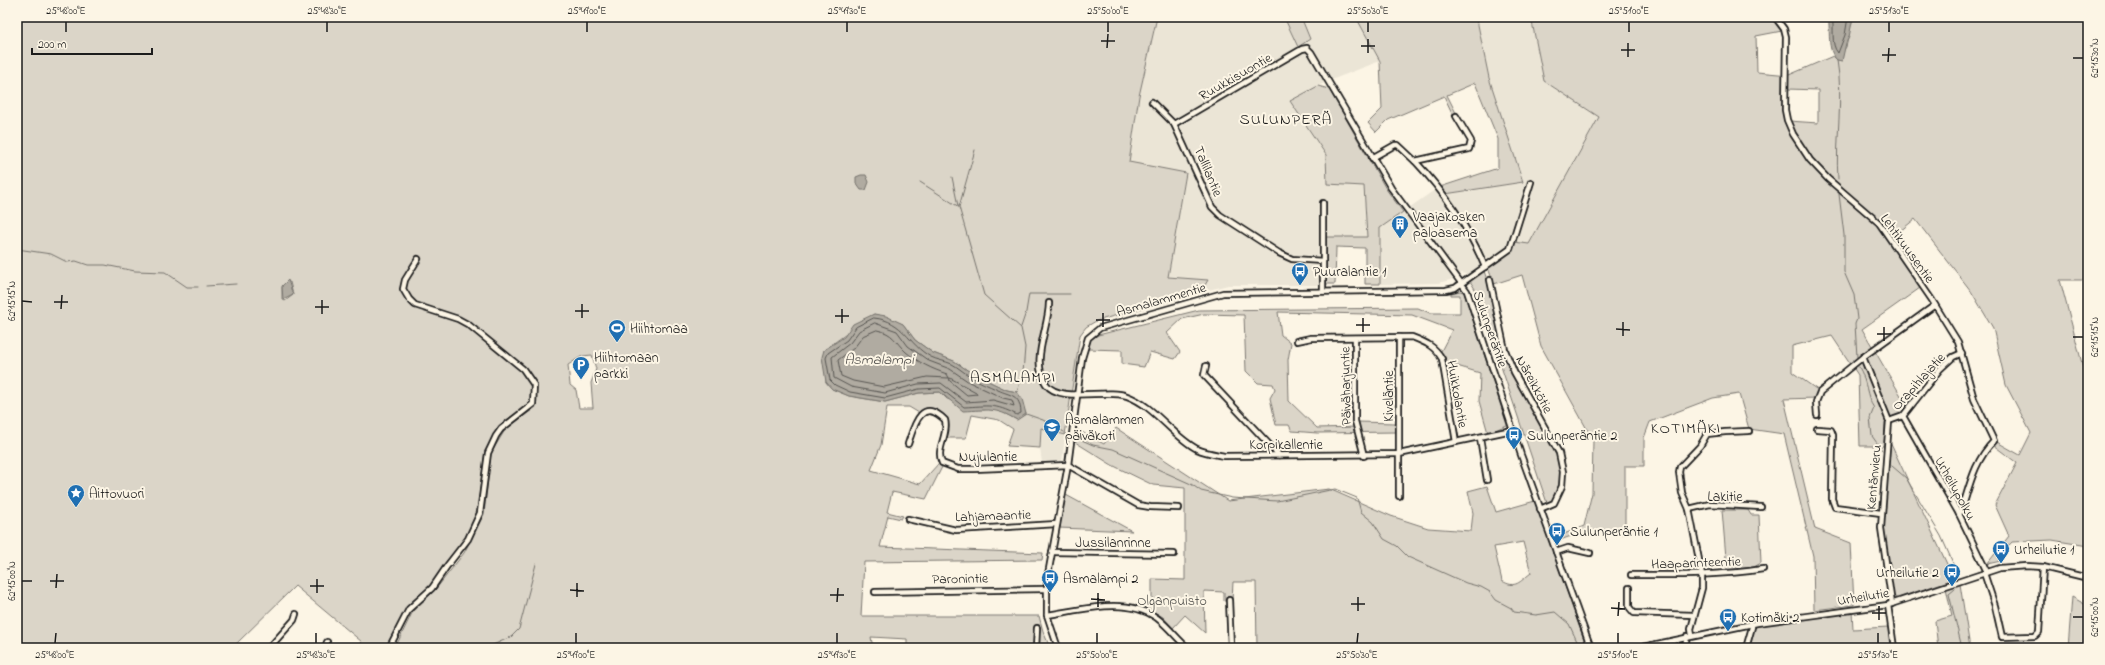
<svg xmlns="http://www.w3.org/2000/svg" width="2105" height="665" viewBox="0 0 2105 665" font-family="'Indie Flower',sans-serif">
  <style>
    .built { fill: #ebe5d6 }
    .green { fill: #dbd5c8; stroke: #7c7872; fill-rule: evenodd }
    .water { fill: #b0aba1; stroke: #75726c }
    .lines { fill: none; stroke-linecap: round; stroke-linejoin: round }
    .shore { stroke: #575551; stroke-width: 1 }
    .stream { stroke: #75726c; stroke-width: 1 }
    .minor-casing { stroke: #1c1c1c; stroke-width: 8 }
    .minor { stroke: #fcf5e5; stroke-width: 4.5 }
    .ticks { fill: none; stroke: #1c1c1c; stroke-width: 1.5 }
    .labels { text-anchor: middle; stroke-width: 4; stroke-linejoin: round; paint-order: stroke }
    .street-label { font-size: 14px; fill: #1c1c1c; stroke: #fcf5e5 }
    .poi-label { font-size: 14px; fill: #1c1c1c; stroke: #fcf5e5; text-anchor: start }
    .park-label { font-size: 14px; fill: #555450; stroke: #fcf5e5 }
    .water-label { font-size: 15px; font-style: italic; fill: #575551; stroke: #fcf5e5 }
    .quarter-label { font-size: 16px; letter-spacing: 1px; fill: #1c1c1c; stroke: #fcf5e5 }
    .neatline { fill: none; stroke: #1c1c1c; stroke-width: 1.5 }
    .ticks-label { font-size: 10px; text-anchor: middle; fill: #1c1c1c }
  </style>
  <rect width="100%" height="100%" fill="#fcf5e5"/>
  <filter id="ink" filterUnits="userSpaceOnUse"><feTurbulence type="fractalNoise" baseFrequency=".025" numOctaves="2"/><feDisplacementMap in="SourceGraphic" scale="8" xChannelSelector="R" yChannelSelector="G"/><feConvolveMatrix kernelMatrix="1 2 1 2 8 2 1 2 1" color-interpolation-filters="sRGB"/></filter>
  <g filter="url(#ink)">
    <g class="built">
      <path d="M1157 17H1284L1298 47 1310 39 1301 17H1356L1380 61 1326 82 1290 101 1326 156 1327 184 1364 186 1367 238H1321L1320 285H1228L1186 296 1205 285 1208 280 1168 277 1186 173 1129 163 1139 96Z"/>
      <path d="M1493 17H1531L1544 81 1599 117 1529 245 1514 242 1469 275 1462 273 1450 280 1438 283 1380 284V228L1436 189 1445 194 1523 182 1489 78 1477 20Z"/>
      <path d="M1041 428 1065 435 1062 462 1042 463 1040 448Z"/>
    </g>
    <g class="green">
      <path d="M17 17H1157L1139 96 1129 162 1186 173 1168 277 1208 280 1205 285 1186 296 1096 321 1086 327 1080 335 1065 435 1041 428 1040 448 1007 446 1013 429 999 420 972 415 966 438H945L947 420 945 415 929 410 919 413 909 407H887L881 445 871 470 920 484 939 463 942 467 926 499 892 492 887 512 903 516 901 519 888 516 880 547 1043 553 1042 560 864 562 861 616H1039L1043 631 1050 648H907V639L871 637 873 648H395L413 611 436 589 464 553 484 514 491 453 505 430 536 407 529 403 524 408 499 425 485 451 477 512 466 537 445 563 431 585 410 603 385 648H357L362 642 295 586 232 648H17ZM290 282 293 295 285 301 282 299V287ZM874 314 903 324 915 340 933 353 954 361 973 374 1007 390 1017 392V420L1002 412 993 409 983 410 947 399 940 392 919 393 885 402 849 396 832 389 826 382 824 350ZM592 355 596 369 591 383 593 408H579L576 390 570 385 568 365 582 356Z"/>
      <path d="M1284 17H1301L1310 39 1298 47Z"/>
      <path d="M1356 17H1493L1477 20 1489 78 1523 182 1445 194 1440 187 1498 168V139L1475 83 1447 95 1456 113 1453 115 1444 96 1388 120 1376 132 1368 123 1382 109 1380 61Z"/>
      <path d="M1531 17H1776L1787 30 1756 36 1757 72 1789 75 1833 56 1837 60 1846 47 1853 17H2088V280H2060L2088 386V546L2052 540 2012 542 2000 555 2001 561 1987 564 2009 536 1995 505 2017 463 1993 445 1997 442 2020 455 2031 433 2006 385 1993 328 1971 291 1915 219 1889 240 1920 288 1862 329 1907 406 1902 415 1885 422 1884 446H1860L1858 375 1832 336 1792 346V372L1819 391 1816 398 1784 399 1815 529 1851 543 1854 605 1814 610 1813 556 1784 434 1749 429 1739 394 1713 398 1650 422 1644 438V466H1625V534L1588 530 1560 540 1559 536 1584 526 1592 493 1593 440 1541 346 1522 275 1494 284 1488 268 1512 250 1514 242 1529 244 1599 117 1544 81ZM1788 89 1818 90V123L1789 121 1787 109Z"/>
      <path d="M1318 86 1329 89 1386 189 1403 212 1380 228V284H1365V248L1336 247 1335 284H1325V237H1367L1364 186 1327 184 1326 155 1290 101Z"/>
      <path d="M1484 271 1491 292 1503 351 1557 454C1560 470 1567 497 1547 503L1475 289 1470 281Z"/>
      <path d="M1460 291 1464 292 1507 425 1488 433 1479 401 1480 373 1444 362 1440 353 1452 330 1412 315 1278 312 1281 335 1291 343 1288 360 1289 401 1317 428 1358 427V422L1395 423 1396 432 1317 433 1292 431 1289 425H1276L1270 398 1275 389 1273 384 1258 383 1246 371 1244 315 1204 314 1182 319 1167 333 1180 352 1175 359 1150 352 1144 367 1122 364V350L1088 349 1090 340 1098 335 1199 310 1418 308 1430 313H1460V295H1451V293Z"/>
      <path d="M1116 428 1228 501 1329 489 1391 516 1428 528 1471 531 1473 513 1468 491 1487 486 1496 512 1535 501 1587 648H1257L1256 582H1233L1232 601H1224V592L1204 591 1205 633 1185 615 1173 628 1163 617 1152 611V579L1185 580V488L1153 485 1112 465 1075 442 1076 429 1104 444ZM1523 542 1531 573C1519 582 1516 589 1502 581L1494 547Z"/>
      <path d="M1889 440 1954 579 1897 598 1893 596 1883 528Z"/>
      <path d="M1066 495 1132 531 1059 528Z"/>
      <path d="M1722 510H1748L1751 515H1759L1761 563 1754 567 1727 570Z"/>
      <path d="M1960 584 1970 648H1938L1935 621 1952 616 1946 588Z"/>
      <path d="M2072 597 2088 606V648H2068Z"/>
      <path d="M1852 611 1853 629 1888 627 1891 648H1749L1754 624Z"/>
    </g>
    <g class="water">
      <path d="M1828 17H1853L1849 37 1846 43 1842 61 1837 60C1826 49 1831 31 1828 17Z"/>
      <path d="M861 175H866L869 182 866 190H861L856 183V177Z"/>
      <path d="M288 280 293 295 283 300 282 286Z"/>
      <path d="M874 314 886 316 903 324 915 340 933 353 954 361 973 374 1007 390 1017 392 1022 399 1026 414 1017 420C995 407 988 410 963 411L940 392 919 393 885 402 849 396 832 389 826 382 822 357 824 350 844 337 853 324Z"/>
    </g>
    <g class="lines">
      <g class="shore">
        <path d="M1832 17C1835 28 1830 44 1838 53L1845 35 1848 17"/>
        <path d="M874 318C905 321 907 344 931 357 937 360 945 361 952 364 958 367 964 373 970 376 978 382 988 385 998 390 1011 396 1020 394 1021 413L1017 415C994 403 988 406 964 407L940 388 919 389 885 398 850 392 835 385 830 380 826 358 828 353 847 340 856 327Z"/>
        <path d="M875 323 897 331 908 346 929 361 950 369 969 382 1003 398 1012 400 1014 406 993 400 966 402 941 383 918 384 885 393 851 387 834 378 832 357 850 343 859 331Z"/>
        <path d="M877 330C894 333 895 342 906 352 919 363 932 369 947 374L949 378 927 377 884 387 853 381 841 376 838 360 854 348 863 336Z"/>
        <path d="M950 378 976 392 977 394 967 395 950 381Z"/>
      </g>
      <g class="stream">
        <path d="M1837 60C1844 99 1835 139 1838 179"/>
        <path d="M952 177 958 206"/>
        <path d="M920 182 959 207 984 295 1021 328 1025 347 1023 373 1017 392"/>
        <path d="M1839 194 1844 235V272L1854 295 1857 319 1855 324 1857 357"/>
        <path d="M959 207 975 150"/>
        <path d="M17 249 51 254 67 262 76 261 88 265H105L135 271 165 272 187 287H198"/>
        <path d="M206 286 236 284"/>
        <path d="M1021 327 1026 312 1029 294H1070"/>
        <path d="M1859 367C1867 380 1866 397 1874 408L1870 418 1872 436 1882 450"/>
        <path d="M1026 414 1043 420 1064 432"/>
        <path d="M1075 437 1093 445 1113 449 1191 484 1201 491 1232 498 1277 501 1335 489 1357 498 1361 512 1373 522 1384 539 1397 546 1408 557 1466 583 1481 587 1490 592 1496 600 1511 608 1514 612 1536 615 1555 612 1569 624 1580 648"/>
        <path d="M1892 466 1906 478 1941 536 1953 563V574"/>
        <path d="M1955 589 1949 594 1962 648"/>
        <path d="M486 648 511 637 519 629 536 564"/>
      </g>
      <defs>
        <g id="minor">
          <path d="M1775 17 1784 29 1786 37 1785 110 1787 120 1793 134 1810 160 1828 179 1879 223 1932 300 1958 342 1974 399 1994 441C1975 460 1970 484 1962 509L1959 514"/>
          <path d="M1152 102 1174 124 1212 207 1220 215 1279 253 1292 259 1323 261"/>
          <path d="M1174 124 1302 49 1307 48 1311 52 1391 188 1467 291 1521 455 1591 648"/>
          <path d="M1372 158 1395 145H1398L1415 161 1469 149 1471 141 1456 116"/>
          <path d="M1415 161C1444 192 1469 228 1485 267"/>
          <path d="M1490 280 1505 350 1514 372 1559 453 1563 472 1562 486 1554 503 1540 509"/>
          <path d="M1323 291V203"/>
          <path d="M1049 303C1049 328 1030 361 1046 384 1060 404 1106 388 1127 396 1155 406 1172 436 1197 449 1206 453 1214 454 1224 456L1399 454 1512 430"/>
          <path d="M1399 337V496"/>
          <path d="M1355 338V421L1364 456"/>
          <path d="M1297 341 1311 338 1412 337C1425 342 1435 346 1442 359L1456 442"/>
          <path d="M1863 357 1889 421 1881 528 1892 604"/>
          <path d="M1206 366 1204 375 1279 455"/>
          <path d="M1043 378 1049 376"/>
          <path d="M1817 415 1816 402 1820 392 1863 357 1935 305"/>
          <path d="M1903 416 1959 514 1987 572"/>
          <path d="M1889 421 1903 416 1940 369 1953 357 1962 353"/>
          <path d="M1817 429 1831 430 1833 435 1832 499 1835 507 1881 513"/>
          <path d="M1480 438 1487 480"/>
          <path d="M908 444C914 426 921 396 945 420 949 435 935 449 942 463L958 469H974L1068 465 1138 505 1150 507 1179 508"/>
          <path d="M1689 509 1710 504 1761 507"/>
          <path d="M908 519 956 530 1057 524"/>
          <path d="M1052 552 1174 554"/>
          <path d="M1556 552 1568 548 1590 553"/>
          <path d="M1984 573 1995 606 2002 637 2035 636 2039 632 2043 567"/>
          <path d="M1631 575C1675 575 1718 576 1763 569"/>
          <path d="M1629 588V607L1634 613 1694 615"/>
          <path d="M875 592 1046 589"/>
          <path d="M1229 600 1231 648"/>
          <path d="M1888 605 1894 648"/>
          <path d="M1047 615C1082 610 1126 596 1157 618 1169 627 1177 639 1188 648"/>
          <path d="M1692 635 1691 629 1702 588V575L1689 509 1682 493 1679 472 1680 467 1700 446 1707 434 1725 432 1749 431"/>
          <path d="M269 648 294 620 296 614"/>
          <path d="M325 648 327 642"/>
          <path d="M389 648 409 609 432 588 447 566 468 539 480 513 488 453 496 436 501 429 533 404 534 385 523 369 469 325 458 319 415 305 409 299 403 289 405 280 418 259"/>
          <path d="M1036 648 1037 628"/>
          <path d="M1058 648 1047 615V580L1068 465 1082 358 1088 338 1100 328 1223 293 1446 290 1455 288 1510 249 1531 182"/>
          <path d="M1638 648 1757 623 1888 605 2000 568 2026 566 2043 567 2088 578"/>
          <path d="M1685 648 1687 636"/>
          <path d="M1746 648 1752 627 1751 624"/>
        </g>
      </defs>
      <use href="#minor" class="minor-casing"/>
      <use href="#minor" class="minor"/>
    </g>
  </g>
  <path class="ticks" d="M66 32V22M327 32V22M587 32V22M847 32V22M1108 32V22M1368 32V22M1629 32V22M1889 32V22M1101 41H1115M1361 46H1375M1107 48 1108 34M1621 50H1635M1368 53V39M1882 55H1896M1628 57V43M2073 58H2083M1888 62 1889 48M22 301 32 302M54 302H68M315 307H329M61 309 62 295M575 311H589M322 314V300M835 316H849M582 318V304M1096 320H1110M842 323V309M1356 325H1370M1103 327V313M1616 329 1630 330M1363 332V318M1877 334H1891M1623 336V322M2073 337H2083M1884 341V327M22 581H32M50 581H64M310 586H324M56 588 57 574M570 590 584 591M317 593V579M830 595H844M577 597V583M1091 599 1105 600M837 602 838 588M1351 604H1365M1098 607V593M1611 608 1625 609M1358 611V597M1872 613H1886M1618 616 1619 602M2073 617H2083M1879 620V606M55 643 56 633M316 643V633M576 643V633M837 643V633M1097 643V633M1357 643 1358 633M1618 643V633M1878 643V633"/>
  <defs>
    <symbol id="building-pin" viewBox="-11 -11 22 30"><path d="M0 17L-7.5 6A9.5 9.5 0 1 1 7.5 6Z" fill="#1f6fb2" stroke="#fcf5e5"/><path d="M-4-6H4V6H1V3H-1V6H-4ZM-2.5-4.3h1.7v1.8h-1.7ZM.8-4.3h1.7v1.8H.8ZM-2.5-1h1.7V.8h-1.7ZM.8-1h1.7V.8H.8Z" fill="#fff"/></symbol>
    <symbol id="bus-pin" viewBox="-11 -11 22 30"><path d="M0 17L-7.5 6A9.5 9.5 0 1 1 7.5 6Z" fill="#1f6fb2" stroke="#fcf5e5"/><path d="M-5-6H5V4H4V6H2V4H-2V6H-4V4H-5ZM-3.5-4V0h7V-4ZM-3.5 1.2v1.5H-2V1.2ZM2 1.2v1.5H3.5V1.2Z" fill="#fff"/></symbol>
    <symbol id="stadium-pin" viewBox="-11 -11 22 30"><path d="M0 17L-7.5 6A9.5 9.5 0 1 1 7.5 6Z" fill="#1f6fb2" stroke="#fcf5e5"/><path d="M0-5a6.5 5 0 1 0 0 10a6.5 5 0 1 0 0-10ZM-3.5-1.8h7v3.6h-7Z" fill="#fff"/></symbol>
    <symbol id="parking-pin" viewBox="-11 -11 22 30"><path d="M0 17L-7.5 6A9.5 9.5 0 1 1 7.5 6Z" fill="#1f6fb2" stroke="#fcf5e5"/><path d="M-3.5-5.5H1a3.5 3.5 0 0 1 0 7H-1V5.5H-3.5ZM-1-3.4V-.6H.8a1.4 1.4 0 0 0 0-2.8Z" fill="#fff"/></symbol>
    <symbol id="school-pin" viewBox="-11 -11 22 30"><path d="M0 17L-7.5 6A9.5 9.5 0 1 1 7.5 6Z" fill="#1f6fb2" stroke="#fcf5e5"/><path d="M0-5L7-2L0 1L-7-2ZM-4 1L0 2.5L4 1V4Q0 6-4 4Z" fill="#fff"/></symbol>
    <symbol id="sight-pin" viewBox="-11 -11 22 30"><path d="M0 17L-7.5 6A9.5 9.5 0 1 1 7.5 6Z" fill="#1f6fb2" stroke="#fcf5e5"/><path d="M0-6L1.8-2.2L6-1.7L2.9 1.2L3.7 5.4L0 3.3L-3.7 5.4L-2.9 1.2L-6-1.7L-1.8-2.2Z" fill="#fff"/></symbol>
  </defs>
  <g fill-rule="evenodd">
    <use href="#building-pin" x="1390" y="214" width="20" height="27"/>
    <use href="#bus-pin" x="1290" y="261" width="20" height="27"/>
    <use href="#stadium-pin" x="607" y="318" width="20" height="27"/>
    <use href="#parking-pin" x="571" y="355" width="20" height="27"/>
    <use href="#school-pin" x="1042" y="417" width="20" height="27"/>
    <use href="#bus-pin" x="1504" y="425" width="20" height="27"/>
    <use href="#sight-pin" x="66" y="483" width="20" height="27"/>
    <use href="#bus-pin" x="1547" y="521" width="20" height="27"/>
    <use href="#bus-pin" x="1991" y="539" width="20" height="27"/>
    <use href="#bus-pin" x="1942" y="562" width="20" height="27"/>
    <use href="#bus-pin" x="1040" y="568" width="20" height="27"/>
    <use href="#bus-pin" x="1718" y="607" width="20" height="27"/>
  </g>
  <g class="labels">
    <g class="street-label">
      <text transform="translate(1235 76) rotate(-30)" y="5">Ruukkisuontie</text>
      <text transform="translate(1209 171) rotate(67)" y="5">Tallilantie</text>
      <text transform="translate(1908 248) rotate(54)" y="5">Lehtikuusentie</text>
      <text transform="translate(1161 299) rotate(-16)" y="5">Asmalammentie</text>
      <text transform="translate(1491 329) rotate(71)" y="5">Sulunperäntie</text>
      <text transform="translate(1918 381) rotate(-48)" y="5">Orapihlajatie</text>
      <text transform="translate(1535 384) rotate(62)" y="5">Näreikkötie</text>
      <text transform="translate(1345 386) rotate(-91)" y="5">Päiväharjuntie</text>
      <text transform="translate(1458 394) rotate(80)" y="5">Huikkolantie</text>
      <text transform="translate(1388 396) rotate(-90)" y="5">Kiveläntie</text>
      <text x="1286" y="449">Korpikallentie</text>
      <text x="988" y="461">Nujulantie</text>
      <text transform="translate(1873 477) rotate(-85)" y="5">Kentänvieru</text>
      <text transform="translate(1956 488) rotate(61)" y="5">Urheilupolku</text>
      <text x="1725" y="501">Lakitie</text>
      <text transform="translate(993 515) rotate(-2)" y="5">Lahjamaantie</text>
      <text x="1113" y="547">Jussilanrinne</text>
      <text transform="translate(1696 562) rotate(-2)" y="5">Haaparinteentie</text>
      <text transform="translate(960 578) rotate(-1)" y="5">Paronintie</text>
      <text transform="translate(1863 596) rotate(-9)" y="5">Urheilutie</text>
    </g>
    <g class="poi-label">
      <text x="1413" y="221">Vaajakosken<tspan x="1413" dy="16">paloasema</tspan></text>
      <text x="1313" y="276">Puuralantie 1</text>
      <text x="630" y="333">Hiihtomaa</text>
      <text x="594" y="362">Hiihtomaan<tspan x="594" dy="16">parkki</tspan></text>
      <text x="1065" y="424">Asmalammen<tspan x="1065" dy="16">päiväkoti</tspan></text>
      <text x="1527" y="440">Sulunperäntie 2</text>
      <text x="89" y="498">Aittovuori</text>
      <text x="1570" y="536">Sulunperäntie 1</text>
      <text x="2014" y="554">Urheilutie 1</text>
      <text x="1939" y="577" text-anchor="end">Urheilutie 2</text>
      <text x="1063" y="583">Asmalampi 2</text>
      <text x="1741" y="622">Kotimäki 2</text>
    </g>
    <g class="park-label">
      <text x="1172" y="605">Olganpuisto</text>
    </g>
    <g class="water-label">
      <text x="879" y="364">Asmalampi</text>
    </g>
    <g class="quarter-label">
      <text x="1286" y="124">SULUNPERÄ</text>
      <text x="1013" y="382">ASMALAMPI</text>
      <text x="1686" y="433">KOTIMÄKI</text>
    </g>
  </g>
  <rect width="2105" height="665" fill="none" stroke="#fcf5e5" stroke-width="44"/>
  <path d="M32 48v6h120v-6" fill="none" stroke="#1c1c1c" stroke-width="2"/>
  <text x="38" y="48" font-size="12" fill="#1c1c1c" stroke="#fcf5e5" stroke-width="3" paint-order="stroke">200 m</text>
  <rect x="22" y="22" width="2061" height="621" class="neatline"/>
  <g class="ticks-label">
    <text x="66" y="14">25°48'00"E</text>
    <text x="327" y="14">25°48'30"E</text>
    <text x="587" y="14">25°49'00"E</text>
    <text x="847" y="14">25°49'30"E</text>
    <text x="1108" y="14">25°50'00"E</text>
    <text x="1368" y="14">25°50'30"E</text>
    <text x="1629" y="14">25°51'00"E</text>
    <text x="1889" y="14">25°51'30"E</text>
    <text transform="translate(2094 58) rotate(-90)" y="4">62°15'30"N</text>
    <text transform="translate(11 301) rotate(-90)" y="4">62°15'15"N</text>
    <text transform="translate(2094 337) rotate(-90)" y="4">62°15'15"N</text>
    <text transform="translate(11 581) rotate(-90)" y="4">62°15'00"N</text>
    <text transform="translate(2094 617) rotate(-90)" y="4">62°15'00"N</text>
    <text x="55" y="658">25°48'00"E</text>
    <text x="316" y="658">25°48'30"E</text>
    <text x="576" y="658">25°49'00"E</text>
    <text x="837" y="658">25°49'30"E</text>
    <text x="1097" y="658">25°50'00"E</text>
    <text x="1357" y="658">25°50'30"E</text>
    <text x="1618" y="658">25°51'00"E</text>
    <text x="1878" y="658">25°51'30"E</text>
  </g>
</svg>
